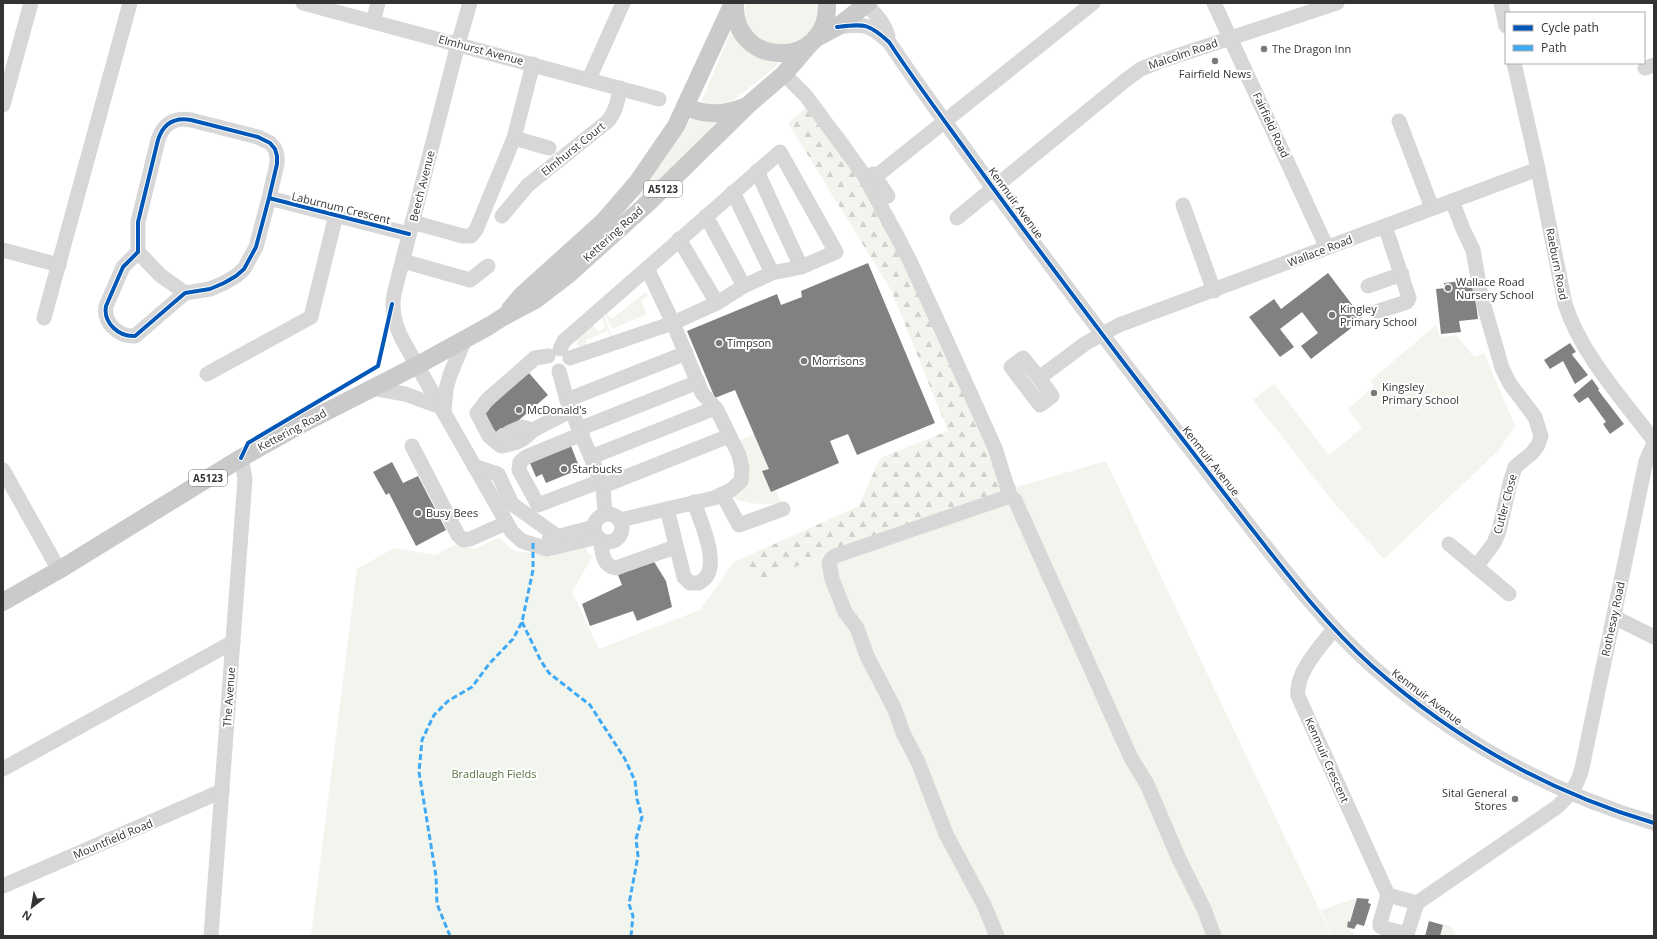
<svg xmlns="http://www.w3.org/2000/svg" width="1657" height="939" viewBox="0 0 1657 939" font-family="'Open Sans',sans-serif">
  <style>
    .green { fill: #f1f5ed }
    .forest { fill: url(#forest-firs) }
    .building { fill: #818181 }
    .lines { fill: none; stroke-linecap: round; stroke-linejoin: round }
    .minor { stroke: #d7d7d7; stroke-width: 15 }
    .major { stroke: #cacaca; stroke-width: 18 }
    .quiet { stroke: #3fa9f5; stroke-width: 3; stroke-dasharray: 6 3; stroke-linecap: butt }
    .cycleway-casing { stroke: #fff; stroke-width: 6 }
    .cycleway { stroke: #0057b8; stroke-width: 4 }
    .poi-dot { fill: #7a7a7a; stroke: #fff; stroke-width: 1.5 }
    .labels { text-anchor: middle; stroke-width: 4; stroke-linejoin: round; paint-order: stroke }
    .shield { fill: #fff; stroke: #707070; stroke-width: 1 }
    .shield-label { font-size: 10px; font-weight: bold; fill: #333 }
    .poi-label { font-size: 11px; fill: #333; stroke: #fff; text-anchor: start }
    .street-label { font-size: 11px; fill: #333; stroke: #fff }
    .park-label { font-size: 11px; fill: #56703f; stroke: #fff }
  </style>
  <defs>
    <pattern id="forest-firs" width="22" height="20" patternUnits="userSpaceOnUse"><rect width="22" height="20" fill="#f1f5ed"/><path d="M5 1l3.5 6h-7zM16 11l3.5 6h-7z" fill="#cfd2cc"/></pattern>
  </defs>
  <rect width="100%" height="100%" fill="#fff"/>
  <g class="green">
    <path d="M745 3H819L820 14 811 33 787 46 767 43 756 36 752 31 746 20Z"/>
    <path d="M732 29C747 48 752 60 778 61V65L726 106 700 105Z"/>
    <path d="M693 116 719 120 701 141 641 201 636 195 665 158Z"/>
    <path d="M646 292 648 295 641 301 647 314 612 329 605 313H606L612 319Z"/>
    <path d="M604 316 613 339H611L608 331 586 340 588 348 580 349 577 344 578 338 592 325 599 332 605 327 602 317Z"/>
    <path d="M1436 325 1440 337 1456 335 1474 357 1484 353 1515 426 1499 450 1384 559 1334 503 1253 400 1274 384 1329 455 1362 428 1348 409 1374 386 1370 381Z"/>
    <path d="M754 434 769 469 762 472 771 492 776 490 781 502C765 506 751 504 735 499L738 441Z"/>
    <path d="M1106 461 1332 936H311L357 569 394 548 436 555 454 545 476 549 499 537 514 551 551 556 584 546 592 557 572 592 599 649 700 610 734 562 753 582 1016 487Z"/>
    <path d="M1357 898 1350 922H1348L1347 926 1352 928 1350 931 1355 933 1352 936H1333L1321 910Z"/>
    <path d="M1443 925H1450L1457 936H1440Z"/>
  </g>
  <path class="forest" d="M815 100 849 139 904 231 1016 487 753 582 734 562 859 506 880 458 948 431 891 290 788 123Z"/>
  <g class="building">
    <path d="M868 263 935 423 857 455 848 434 830 441 839 463 771 492 762 471 769 469 735 390 715 398 687 331 777 294 781 305 802 297 801 291Z"/>
    <path d="M1328 273 1363 319 1311 359 1301 346 1318 333 1302 312 1280 329 1294 347 1280 357 1249 317 1274 299 1281 309Z"/>
    <path d="M1473 280 1478 319 1459 321 1461 332 1441 334 1436 289 1445 288 1444 283Z"/>
    <path d="M1570 343 1576 352 1572 354 1573 356 1588 375 1575 384 1563 361 1550 369 1544 360Z"/>
    <path d="M529 373 548 395 505 432 501 428 496 432 484 418 483 412Z"/>
    <path d="M1592 379 1599 389 1598 390 1624 424 1610 434 1603 424 1606 422 1588 397 1579 403 1573 395Z"/>
    <path d="M571 446 580 469 546 483 542 474 536 477 530 463Z"/>
    <path d="M392 462 403 483 418 476 446 530 416 546 389 493 386 495 373 472Z"/>
    <path d="M653 560 666 581 672 607 637 621 633 611 590 626 582 604 622 585 618 575Z"/>
    <path d="M1357 898 1369 899 1368 903 1371 904 1364 926 1357 924 1354 929 1347 927 1348 921 1350 922Z"/>
    <path d="M1429 921 1443 925 1440 936H1425Z"/>
  </g>
  <g class="lines">
    <g class="minor">
      <path d="M303 3 659 99"/>
      <path d="M470 3 458 44 394 294C391 311 395 324 402 339L512 532 522 541 547 549 590 539 597 536"/>
      <path d="M865 3C875 14 885 23 888 37"/>
      <path d="M1214 3 1327 248"/>
      <path d="M1501 3 1506 26"/>
      <path d="M373 22 378 3"/>
      <path d="M837 27C865 24 868 23 889 42 914 80 941 116 967 152 1018 223 1071 293 1124 363 1164 415 1204 467 1244 519 1284 570 1324 623 1372 666 1454 739 1549 792 1654 823"/>
      <path d="M1514 63 1538 169 1565 304C1581 354 1622 398 1654 441"/>
      <path d="M1645 68 1654 65"/>
      <path d="M784 74 806 96 864 175 909 259 944 335 995 448 1010 496 1015 500 1131 758 1147 784 1179 859 1204 909 1214 936"/>
      <path d="M589 79 623 3"/>
      <path d="M3 105 31 3"/>
      <path d="M1399 121 1432 208"/>
      <path d="M514 138 549 148"/>
      <path d="M757 171 801 267"/>
      <path d="M873 174 888 196"/>
      <path d="M875 177 1093 3"/>
      <path d="M733 192 772 273"/>
      <path d="M269 198 277 164V156L275 149 270 143 258 137 191 120C174 117 163 124 158 140L138 222V252L123 267 106 306C103 323 119 337 135 336L185 293 210 289 224 283 236 276 244 269 256 247 269 198 409 234"/>
      <path d="M1452 201 1463 229 1473 250 1481 295 1502 368 1510 384 1535 417 1541 436 1538 445 1532 453 1515 467 1510 483 1499 531 1494 543 1476 567"/>
      <path d="M1183 205 1214 291"/>
      <path d="M502 216 528 185 608 121C616 111 618 100 620 88"/>
      <path d="M706 216 744 286"/>
      <path d="M957 218 1127 79 1141 69 1158 62 1337 3"/>
      <path d="M412 222 463 236H471L476 230 514 138 533 64"/>
      <path d="M679 239 717 303"/>
      <path d="M3 250 59 265"/>
      <path d="M138 252 160 275 185 293"/>
      <path d="M403 261 470 280 488 266"/>
      <path d="M1368 286 1402 274"/>
      <path d="M1376 312 1407 302 1409 298 1385 226"/>
      <path d="M44 318 130 3"/>
      <path d="M560 349 564 341 780 152 836 252 801 267 772 273 744 286 717 303 673 323 647 268"/>
      <path d="M570 358 673 323 702 393 717 410 739 455 742 469 741 481 731 490 714 498 620 520"/>
      <path d="M559 371 567 400 603 486 605 514"/>
      <path d="M207 374 311 317 336 215"/>
      <path d="M1039 378 1023 358 1011 367 1040 405 1052 396 1039 378 1086 343 1119 325 1538 169"/>
      <path d="M372 388 405 394 441 407"/>
      <path d="M567 400 686 353"/>
      <path d="M444 412 446 389 450 375 465 339"/>
      <path d="M579 429 698 382"/>
      <path d="M533 430C523 441 516 444 501 446L489 436 477 413 487 400 535 358 548 356"/>
      <path d="M582 434 526 457 520 462 519 470 538 505 601 481"/>
      <path d="M496 441 510 432 522 427 533 430 572 410"/>
      <path d="M412 446 458 535 463 540 470 539 506 523"/>
      <path d="M591 457 715 408"/>
      <path d="M474 466 498 474 512 504 557 536"/>
      <path d="M3 470 59 570"/>
      <path d="M603 486 729 436"/>
      <path d="M722 494 739 525 783 509"/>
      <path d="M667 509 684 577 690 583H699C701 581 704 580 706 577 719 561 700 520 694 502"/>
      <circle cx="608" cy="528" r="14"/>
      <path d="M549 539 594 527"/>
      <path d="M600 539C603 552 601 565 616 568L675 547"/>
      <path d="M1449 544 1509 594"/>
      <path d="M1614 617 1654 637"/>
      <path d="M1334 629C1320 647 1295 673 1298 696L1388 895 1417 903 1557 807C1571 794 1577 786 1582 768L1646 461 1654 443"/>
      <path d="M3 769 233 642"/>
      <path d="M3 886 222 791"/>
      <path d="M1388 895 1380 923V926L1384 928 1407 934 1417 903"/>
      <path d="M211 936 245 479 241 458"/>
      <path d="M997 936 984 905 946 834 918 762 903 733 895 710 867 656 857 628 845 612 832 579 829 563 831 559 835 556 1010 496"/>
    </g>
    <g class="major">
      <path d="M735 3C732 70 830 70 827 3"/>
      <path d="M816 38 837 27 868 3"/>
      <path d="M686 107C705 115 724 116 744 107"/>
      <path d="M510 309 522 295 604 221 636 184 676 126 733 3"/>
      <path d="M3 602 59 570 241 458 302 424 418 365 489 326 503 317 535 300 569 274 648 203 748 105 784 74 809 45"/>
    </g>
    <g class="quiet">
      <path d="M522 622 541 661 549 673 590 705 625 759 635 781 637 799 642 817 636 839 638 856 629 904 633 916 631 936"/>
      <path d="M450 936 437 904 436 876 419 772 422 740 434 715 448 701 472 687 489 664 513 639 522 622 533 570V543"/>
    </g>
    <defs>
      <g id="cycleway">
        <path d="M837 27C865 24 868 23 889 42 914 80 941 116 967 152 1018 223 1071 293 1124 363 1164 415 1204 467 1244 519 1284 570 1324 623 1372 666 1454 739 1549 792 1654 823"/>
        <path d="M269 198 277 164V156L275 149 270 143 258 137 191 120C174 117 163 124 158 140L138 222V252L123 267 106 306C103 323 119 337 135 336L185 293 210 289 224 283 236 276 244 269 256 247 269 198 409 234"/>
        <path d="M241 458 248 443 378 366 392 304"/>
      </g>
    </defs>
    <use href="#cycleway" class="cycleway-casing"/>
    <use href="#cycleway" class="cycleway"/>
  </g>
  <g class="poi-dot">
    <circle cx="1264" cy="49" r="4"/>
    <circle cx="1215" cy="61" r="4"/>
    <circle cx="1448" cy="288" r="4"/>
    <circle cx="1332" cy="315" r="4"/>
    <circle cx="719" cy="343" r="4"/>
    <circle cx="804" cy="361" r="4"/>
    <circle cx="1374" cy="393" r="4"/>
    <circle cx="519" cy="410" r="4"/>
    <circle cx="564" cy="469" r="4"/>
    <circle cx="418" cy="513" r="4"/>
    <circle cx="1515" cy="799" r="4"/>
  </g>
  <g class="labels">
    <g class="shield">
      <rect x="644" y="181" width="38" height="16" rx="3"/>
      <rect x="189" y="470" width="38" height="16" rx="3"/>
    </g>
    <g class="shield-label">
      <text x="663" y="193">A5123</text>
      <text x="208" y="482">A5123</text>
    </g>
    <g class="poi-label">
      <text x="1272" y="53">The Dragon Inn</text>
      <text x="1215" y="78" text-anchor="middle">Fairfield News</text>
      <text x="1456" y="286">Wallace Road<tspan x="1456" dy="13">Nursery School</tspan></text>
      <text x="1340" y="313">Kingley<tspan x="1340" dy="13">Primary School</tspan></text>
      <text x="727" y="347">Timpson</text>
      <text x="812" y="365">Morrisons</text>
      <text x="1382" y="391">Kingsley<tspan x="1382" dy="13">Primary School</tspan></text>
      <text x="527" y="414">McDonald's</text>
      <text x="572" y="473">Starbucks</text>
      <text x="426" y="517">Busy Bees</text>
      <text x="1507" y="797" text-anchor="end">Sital General<tspan x="1507" dy="13">Stores</tspan></text>
    </g>
    <g class="street-label">
      <text transform="translate(481 50) rotate(15)" y="4">Elmhurst Avenue</text>
      <text transform="translate(1183 54) rotate(-19)" y="4">Malcolm Road</text>
      <text transform="translate(1271 125) rotate(65)" y="4">Fairfield Road</text>
      <text transform="translate(573 149) rotate(-39)" y="4">Elmhurst Court</text>
      <text transform="translate(422 186) rotate(-76)" y="4">Beech Avenue</text>
      <text transform="translate(1016 203) rotate(54)" y="4">Kenmuir Avenue</text>
      <text transform="translate(341 208) rotate(14)" y="4">Laburnum Crescent</text>
      <text transform="translate(613 234) rotate(-42)" y="4">Kettering Road</text>
      <text transform="translate(1320 251) rotate(-21)" y="4">Wallace Road</text>
      <text transform="translate(1557 264) rotate(79)" y="4">Raeburn Road</text>
      <text transform="translate(292 430) rotate(-28)" y="4">Kettering Road</text>
      <text transform="translate(1211 461) rotate(52)" y="4">Kenmuir Avenue</text>
      <text transform="translate(1505 504) rotate(-75)" y="4">Cutler Close</text>
      <text transform="translate(1613 619) rotate(-78)" y="4">Rothesay Road</text>
      <text transform="translate(229 697) rotate(-86)" y="4">The Avenue</text>
      <text transform="translate(1427 697) rotate(37)" y="4">Kenmuir Avenue</text>
      <text transform="translate(1327 760) rotate(66)" y="4">Kenmuir Crescent</text>
      <text transform="translate(113 839) rotate(-23)" y="4">Mountfield Road</text>
    </g>
    <g class="park-label">
      <text x="494" y="778">Bradlaugh Fields</text>
    </g>
  </g>
  <rect width="1657" height="939" fill="none" stroke="#333333" stroke-width="8"/>
  <rect x="1505" y="12" width="140" height="52" fill="#ffffff" stroke="#adadad"/>
  <rect x="1513" y="25" width="20" height="6" fill="#0057b8" stroke="#adadad"/>
  <text x="1541" y="32" font-size="12" fill="#333333">Cycle path</text>
  <rect x="1513" y="45" width="20" height="6" fill="#3fa9f5" stroke="#adadad"/>
  <text x="1541" y="52" font-size="12" fill="#333333">Path</text>
  <g transform="translate(32 907) rotate(211)" stroke="#ffffff" stroke-width="3" paint-order="stroke">
  <path d="M0-3L7 15L0 10L-7 15Z" fill="#333333"/>
  <text y="-6" font-size="11" font-weight="bold" text-anchor="middle" fill="#333333">N</text>
  </g>
</svg>
